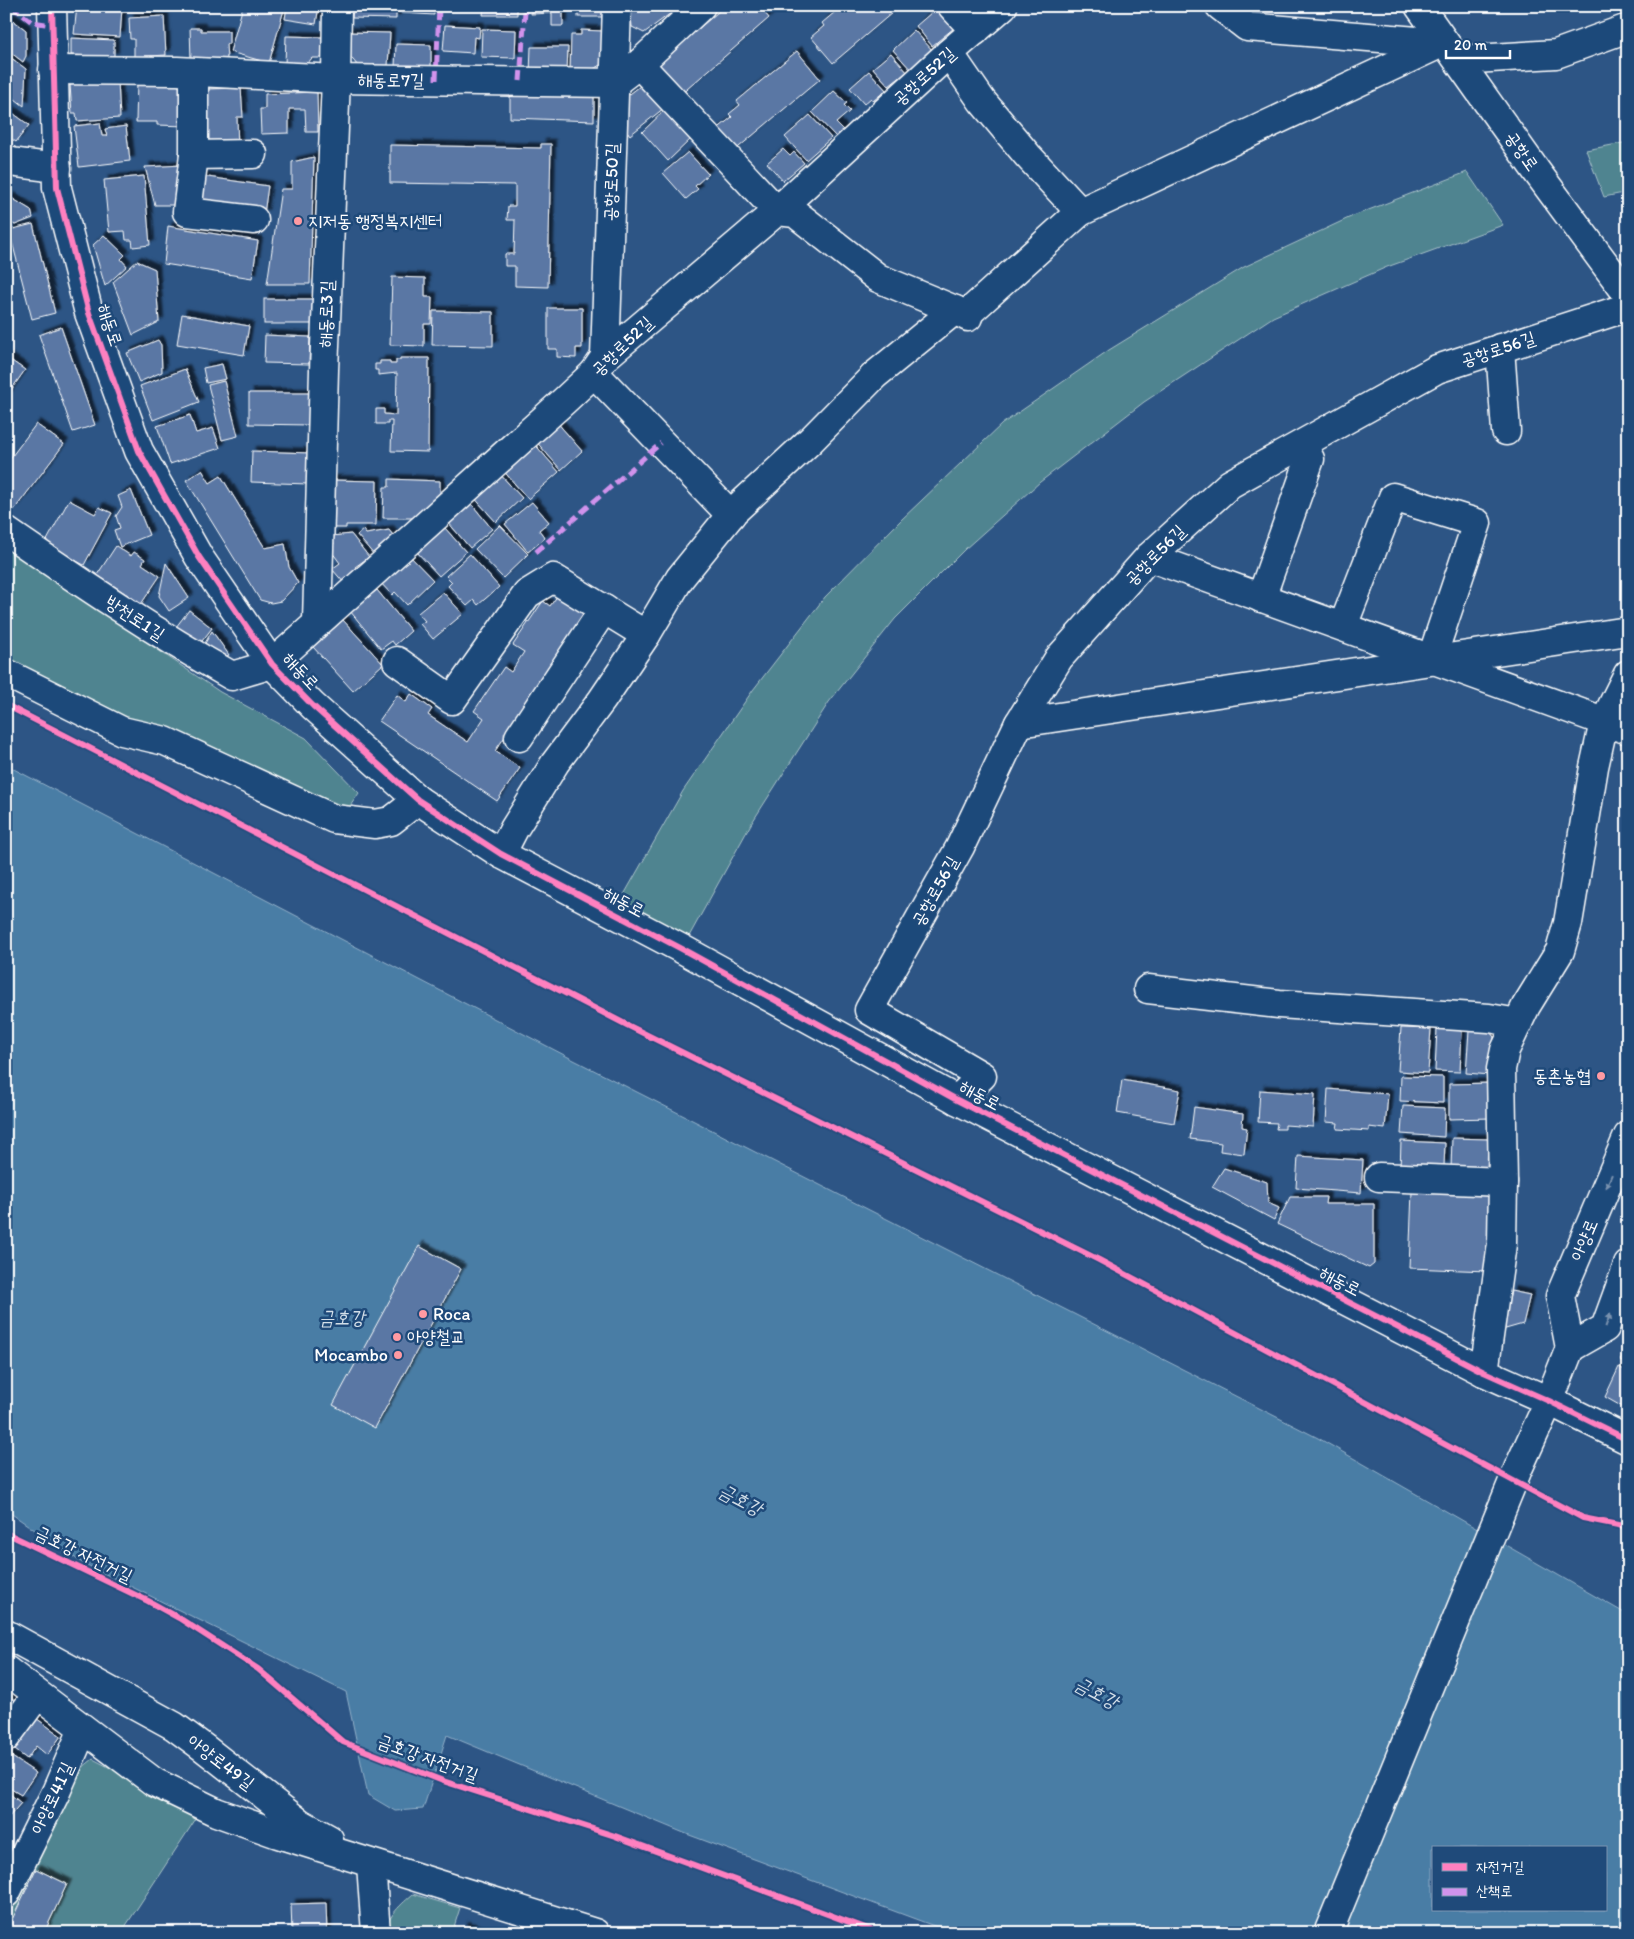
<svg xmlns="http://www.w3.org/2000/svg" width="1634" height="1939" viewBox="0 0 1634 1939" font-family="Itim,'Poor Story',sans-serif">
	<defs>
		<filter id="shadow"><feDropShadow dx="4.5" dy="-4.5" stdDeviation="1" flood-color="#0009"/></filter>
	</defs>
	<rect width="100%" height="100%" fill="#2d5585"/>
	<filter id="ink" filterUnits="userSpaceOnUse"><feTurbulence type="fractalNoise" baseFrequency=".02" numOctaves="2"/><feDisplacementMap in="SourceGraphic" scale="10" xChannelSelector="R" yChannelSelector="G"/><feConvolveMatrix kernelMatrix="1 2 1 2 8 2 1 2 1" color-interpolation-filters="sRGB"/></filter>
	<g filter="url(#ink)">
		<g fill="#508490" stroke="#a8c2c8">
			<polygon points="1628,142 1628,192 1604,197 1586,150"/>
			<polygon points="1467,172 1503,225 1387,267 1273,317 1144,402 1040,482 965,549 895,619 829,702 751,824 682,949 613,914 683,791 753,690 825,597 901,520 1002,424 1109,350 1244,267 1353,216"/>
			<polygon points="6,547 220,692 306,738 359,793 346,812 123,721 33,674 6,657"/>
			<polygon points="93,1759 199,1814 121,1933 6,1933 7,1919 77,1772"/>
			<path d="M413,1894L460,1908L452,1933H387C385,1917 403,1903 413,1894Z"/>
		</g>
		<path fill="#4a7da5" stroke="#92b1c9" fill-rule="evenodd" d="M6,765L570,1058L1318,1438L1628,1615V1933H953L684,1833L447,1735L423,1809L395,1811L368,1795L346,1692L81,1562L6,1510ZM1433,1848H1605V1910H1433Z"/>
		<g fill="#5a77a4" stroke="#fff" filter="url(#shadow)">
			<polygon points="77,6 122,8 120,37 74,34"/>
			<polygon points="243,6 285,6 269,63 230,52"/>
			<polygon points="287,6 319,6 316,24 285,19"/>
			<polygon points="353,6 396,6 396,19 352,18"/>
			<polygon points="401,6 434,6 434,15 401,13"/>
			<polygon points="484,6 522,6 522,9 517,9 517,15 483,15"/>
			<polygon points="531,6 563,6 563,26 552,26 552,13 531,14"/>
			<rect x="578" y="6" width="28" height="11"/>
			<polygon points="630,6 679,6 679,7 644,33 632,27"/>
			<polygon points="725,6 759,6 769,18 679,96 654,67"/>
			<polygon points="842,6 899,7 833,63 811,37 824,26 822,23"/>
			<polygon points="939,6 954,28 932,46 916,26"/>
			<polygon points="164,16 166,55 134,57 134,39 130,39 129,18"/>
			<polygon points="10,18 26,30 26,56 23,62 6,49 6,23"/>
			<polygon points="445,25 480,27 479,38 474,37 473,53 443,51"/>
			<polygon points="190,28 201,28 201,31 229,31 229,44 226,44 227,59 191,60"/>
			<polygon points="482,29 516,30 515,58 481,57"/>
			<polygon points="581,30 603,31 602,64 586,73 570,72 571,35 581,35"/>
			<polygon points="914,30 933,51 912,71 893,50"/>
			<polygon points="344,32 390,33 388,66 358,66 344,49"/>
			<polygon points="286,36 322,37 322,58 312,58 306,65 285,64"/>
			<polygon points="71,38 114,40 114,57 71,55"/>
			<polygon points="396,44 431,45 431,68 395,67"/>
			<polygon points="531,47 568,47 567,71 530,74"/>
			<polygon points="797,51 820,79 733,152 715,131 732,117 729,114 740,105 737,101"/>
			<polygon points="891,53 907,72 889,86 873,68"/>
			<polygon points="6,54 26,69 24,106 6,92"/>
			<polygon points="869,71 886,90 873,101 871,98 864,104 850,88"/>
			<polygon points="118,81 120,118 77,121 76,113 72,113 70,85"/>
			<polygon points="137,82 187,82 186,126 157,125 157,122 136,122"/>
			<polygon points="644,83 664,108 630,135 622,124 621,101"/>
			<polygon points="241,88 243,117 237,117 238,151 209,152 207,89"/>
			<polygon points="834,91 847,103 844,105 850,111 836,123 844,131 837,138 812,112"/>
			<polygon points="317,92 318,132 306,132 305,109 289,109 289,133 261,134 260,109 265,109 265,94"/>
			<polygon points="510,94 594,97 594,121 510,118"/>
			<polygon points="6,108 29,125 16,142 6,135"/>
			<polygon points="667,108 693,137 668,161 642,132"/>
			<polygon points="810,115 831,138 806,160 785,137"/>
			<polygon points="100,123 102,136 107,136 105,129 126,126 130,161 79,167 74,126"/>
			<polygon points="541,144 551,144 548,287 515,286 515,266 505,266 505,254 514,254 515,220 507,220 508,206 515,206 515,185 390,183 390,145 541,148"/>
			<polygon points="783,149 790,156 794,152 804,163 783,181 767,163"/>
			<polygon points="688,152 708,174 695,186 698,189 686,199 663,173"/>
			<polygon points="314,157 310,284 267,284 281,189 292,189 292,162"/>
			<polygon points="183,165 181,205 155,205 145,167"/>
			<polygon points="144,176 150,245 133,247 132,240 126,240 125,231 109,232 104,180"/>
			<polygon points="201,176 268,186 264,214 197,204"/>
			<polygon points="10,197 31,210 33,218 15,225 6,220 6,203"/>
			<polygon points="33,224 55,313 32,319 9,230"/>
			<polygon points="168,226 258,241 252,278 164,264"/>
			<polygon points="104,235 125,255 121,259 127,266 105,286 93,245"/>
			<polygon points="137,261 155,269 159,322 133,335 113,282"/>
			<polygon points="392,277 425,278 425,297 432,297 431,324 424,324 424,346 390,345"/>
			<rect x="264" y="299" width="49" height="25"/>
			<polygon points="548,308 582,308 582,348 576,348 576,358 557,357 557,349 548,349"/>
			<polygon points="433,311 493,312 493,346 432,345"/>
			<polygon points="182,314 249,326 244,355 177,344"/>
			<polygon points="61,327 95,425 73,432 39,335"/>
			<polygon points="265,335 310,337 309,364 264,363"/>
			<polygon points="158,340 161,345 162,372 139,382 127,353"/>
			<polygon points="6,357 25,370 6,397"/>
			<polygon points="400,358 429,358 428,452 391,451 392,421 388,421 388,424 376,424 376,409 384,409 384,414 396,415 397,373 378,375 378,370 375,370 375,364 380,364 380,361 390,361 390,364 396,364 396,360 400,360"/>
			<polygon points="222,364 226,379 206,383 203,368"/>
			<polygon points="185,369 199,402 153,420 140,386"/>
			<polygon points="224,381 238,436 222,440 208,385"/>
			<polygon points="249,393 310,393 310,425 249,424"/>
			<polygon points="190,415 196,433 213,428 220,448 170,464 157,426"/>
			<polygon points="555,420 582,451 561,470 534,439"/>
			<polygon points="36,424 64,444 14,510 6,505 6,464"/>
			<polygon points="532,441 559,472 528,499 501,468"/>
			<polygon points="252,451 310,453 308,484 251,482"/>
			<polygon points="202,470 210,483 221,476 265,548 285,544 289,567 298,583 281,601 271,603 260,600 186,480"/>
			<polygon points="497,471 522,498 496,522 471,494"/>
			<polygon points="389,479 440,481 440,498 413,518 383,518 384,487 389,487"/>
			<polygon points="331,480 377,481 376,525 346,525 346,528 330,528"/>
			<polygon points="131,490 149,535 120,547 114,530 120,528 116,516 122,507 118,496"/>
			<polygon points="69,500 95,514 99,507 112,513 84,565 45,544"/>
			<polygon points="470,502 492,529 470,548 447,521"/>
			<polygon points="532,502 549,522 539,530 545,538 528,552 505,524"/>
			<polygon points="500,525 528,554 503,578 475,549"/>
			<polygon points="445,528 466,552 439,576 417,552"/>
			<polygon points="363,530 366,534 389,530 396,539 375,556 357,535"/>
			<polygon points="351,534 369,557 355,567 360,573 345,584 332,569 340,563 329,548 334,544 332,536"/>
			<polygon points="116,546 131,556 134,552 145,559 142,564 160,576 139,607 132,602 134,599 97,575"/>
			<polygon points="408,554 433,580 407,605 395,592 392,595 379,581"/>
			<polygon points="470,554 499,587 478,605 474,600 467,606 448,586 452,582 446,576"/>
			<polygon points="166,563 189,598 169,611 159,596"/>
			<polygon points="377,590 411,631 395,645 392,641 381,649 350,611"/>
			<polygon points="443,592 463,614 433,639 420,624 425,621 418,613"/>
			<polygon points="558,595 589,616 495,751 520,768 497,801 379,721 397,695 406,702 411,694 432,709 428,715 468,742 484,718 474,711 504,667 511,672 524,652 513,645 543,601 550,606"/>
			<polygon points="189,610 212,628 199,645 176,627"/>
			<polygon points="343,620 383,664 353,691 313,647"/>
			<polygon points="212,631 229,655 225,657 204,645"/>
			<polygon points="1401,1028 1431,1029 1428,1073 1398,1071"/>
			<polygon points="1437,1029 1462,1030 1460,1072 1435,1071"/>
			<polygon points="1469,1031 1490,1032 1494,1037 1491,1075 1466,1073"/>
			<polygon points="1401,1076 1443,1077 1443,1103 1400,1101"/>
			<polygon points="1122,1080 1180,1090 1174,1123 1117,1113"/>
			<polygon points="1493,1083 1492,1118 1449,1119 1449,1084"/>
			<polygon points="1328,1089 1388,1094 1385,1129 1369,1127 1369,1131 1337,1129 1338,1123 1326,1122"/>
			<polygon points="1260,1090 1315,1094 1313,1127 1285,1125 1285,1129 1276,1129 1277,1123 1258,1122"/>
			<polygon points="1403,1106 1445,1108 1444,1137 1401,1134"/>
			<polygon points="1194,1107 1243,1114 1242,1127 1247,1128 1244,1154 1220,1151 1221,1143 1190,1139"/>
			<polygon points="1452,1138 1488,1139 1487,1170 1451,1169"/>
			<polygon points="1401,1141 1445,1143 1444,1166 1434,1165 1434,1171 1400,1170"/>
			<polygon points="1298,1156 1363,1160 1361,1193 1296,1188"/>
			<polygon points="1224,1168 1267,1182 1268,1203 1279,1208 1274,1220 1212,1187"/>
			<polygon points="1412,1191 1492,1195 1488,1271 1409,1268"/>
			<polygon points="1290,1197 1326,1197 1325,1204 1374,1204 1374,1264 1369,1268 1277,1224"/>
			<polygon points="419,1246 461,1269 375,1428 333,1405"/>
			<polygon points="1511,1291 1530,1295 1523,1324 1502,1330"/>
			<polygon points="1628,1341 1628,1369 1626,1368 1628,1364 1620,1361"/>
			<polygon points="1619,1367 1628,1372 1628,1410 1605,1397"/>
			<polygon points="6,1694 20,1704 6,1723"/>
			<polygon points="33,1716 61,1736 47,1755 36,1746 27,1759 11,1747"/>
			<polygon points="6,1753 36,1773 21,1795 6,1786"/>
			<polygon points="6,1791 21,1803 9,1817 6,1815"/>
			<polygon points="36,1869 67,1884 44,1933 18,1933 8,1928"/>
			<polygon points="326,1903 327,1933 292,1933 291,1904"/>
			<polygon points="464,1926 484,1933 462,1933"/>
		</g>
		<g fill="none" stroke-linecap="round" stroke-linejoin="round">
			<defs>
				<g id="minor">
					<polyline points="52,6 57,188 89,313 139,451 199,557 272,664 313,706 418,800 501,854 682,949 957,1100 1484,1372 1549,1401 1628,1440"/>
					<polyline points="952,6 975,31"/>
					<polyline points="1220,6 1247,27 1441,43"/>
					<polyline points="949,53 982,101 1028,156 1080,212"/>
					<polyline points="1458,60 1556,54 1628,28"/>
					<polyline points="639,64 777,211 795,213 878,278 955,310 968,317"/>
					<polyline points="53,70 177,71 336,79 614,83 639,64 701,6"/>
					<polyline points="194,73 194,155 187,212 254,220"/>
					<polyline points="194,155 253,154"/>
					<polyline points="6,159 10,162 57,168"/>
					<polyline points="966,315 1080,212 1442,43"/>
					<polyline points="1500,348 1506,431"/>
					<polyline points="605,357 617,6"/>
					<polyline points="594,373 731,515"/>
					<path d="M6,531C80,582 154,632 232,676L272,664L564,401L594,373L605,357L777,211L949,53L1003,6"/>
					<polyline points="1149,557 1628,730"/>
					<polyline points="1261,598 1310,459"/>
					<polyline points="317,621 324,370 336,79 337,6"/>
					<polyline points="1343,626 1393,497 1477,523 1431,660"/>
					<polyline points="397,661 452,700 527,594 553,578 646,635"/>
					<polyline points="6,673 122,731 165,741 334,819 375,824 391,821 418,800"/>
					<polyline points="1019,723 1628,631"/>
					<polyline points="519,737 604,609"/>
					<polyline points="501,854 514,829 555,763 602,700 646,635 680,578 734,511 811,440 875,375 955,310"/>
					<polyline points="1148,989 1279,1004 1489,1018 1518,1023"/>
					<polyline points="957,1100 982,1076 869,1010 960,847 1019,723 1059,658 1149,557 1230,484 1437,369 1628,307"/>
					<polyline points="1379,1177 1503,1182"/>
					<polyline points="1484,1372 1502,1244 1503,1182 1501,1069 1505,1050 1526,1006 1560,951 1568,923 1594,767 1604,722 1628,674"/>
					<polyline points="6,1634 174,1726 204,1748 300,1823 329,1839"/>
					<polyline points="6,1670 154,1782 216,1812 278,1834 595,1933"/>
					<polyline points="6,1737 37,1695"/>
					<polyline points="371,1864 376,1933"/>
					<polyline points="6,1893 56,1792 83,1729"/>
				</g>
				<g id="major">
					<polyline points="1419,6 1537,172 1628,295"/>
					<polyline points="1570,1348 1605,1328 1628,1265"/>
					<polyline points="1328,1933 1518,1469 1549,1401 1570,1348 1560,1296 1628,1136"/>
				</g>
			</defs>
			<use href="#minor" stroke="#fff" stroke-width="31"/>
			<use href="#major" stroke="#fff" stroke-width="31"/>
			<use href="#minor" stroke="#1f4a7a" stroke-width="28"/>
			<use href="#major" stroke="#1f4a7a" stroke-width="28"/>
			<g stroke="#d193ec" stroke-width="5" stroke-dasharray="10 5" stroke-linecap="butt">
				<polyline points="11,6 32,22 52,25"/>
				<polyline points="436,80 439,6"/>
				<polyline points="520,81 525,11"/>
				<polyline points="536,552 661,443"/>
			</g>
			<defs>
				<g id="cycleway">
					<polyline points="52,6 57,188 89,313 139,451 199,557 272,664 313,706 418,800 501,854 682,949 957,1100 1484,1372 1549,1401 1628,1440"/>
					<polyline points="6,705 627,1025 1099,1260 1583,1518 1628,1527"/>
					<polyline points="6,1533 148,1601 179,1618 258,1669 343,1742 443,1781 615,1836 879,1933"/>
				</g>
			</defs>
			<use href="#cycleway" stroke="#1f4a7a" stroke-width="9"/>
			<use href="#cycleway" stroke="#ff80c0" stroke-width="6"/>
		</g>
		<defs><path id="oneway-solid" d="M-6-.8H1V-3.2L6.5 0L1 3.2V.8H-6Z" transform="scale(1.25)"/></defs>
		<g fill="#7992af">
			<use href="#oneway-solid" transform="translate(1609 1181) rotate(113)"/>
			<use href="#oneway-solid" transform="translate(1608 1320) rotate(-70)"/>
		</g>
	</g>
	<g fill="#ff9aa2" stroke="#1f4a7a" stroke-width="2">
		<circle cx="298" cy="221" r="5"/>
		<circle cx="1601" cy="1076" r="5"/>
		<circle cx="423" cy="1314" r="5"/>
		<circle cx="397" cy="1337" r="5"/>
		<circle cx="398" cy="1355" r="5"/>
	</g>
	<g text-anchor="middle" stroke-width="5" stroke-linejoin="round" paint-order="stroke">
		<g font-size="18" fill="#fff" stroke="#1f4a7a">
			<text transform="translate(924 76) rotate(-42)" y="6">공항로52길</text>
			<text transform="translate(391 80) rotate(1)" y="6">해동로7길</text>
			<text transform="translate(1522 151) rotate(55)" y="6">공항로</text>
			<text transform="translate(611 182) rotate(-88)" y="6">공항로50길</text>
			<text transform="translate(326 314) rotate(-88)" y="6">해동로3길</text>
			<text transform="translate(110 325) rotate(71)" y="6">해동로</text>
			<text transform="translate(622 346) rotate(-44)" y="6">공항로52길</text>
			<text transform="translate(1498 349) rotate(-18)" y="6">공항로56길</text>
			<text transform="translate(1155 555) rotate(-45)" y="6">공항로56길</text>
			<text transform="translate(135 618) rotate(33)" y="6">방천로1길</text>
			<text transform="translate(301 671) rotate(47)" y="6">해동로</text>
			<text transform="translate(935 891) rotate(-61)" y="6">공항로56길</text>
			<text transform="translate(624 902) rotate(28)" y="6">해동로</text>
			<text transform="translate(980 1095) rotate(28)" y="6">해동로</text>
			<text transform="translate(1584 1240) rotate(-67)" y="6">아양로</text>
			<text transform="translate(1340 1281) rotate(27)" y="6">해동로</text>
			<text transform="translate(84 1554) rotate(26)" y="6">금호강 자전거길</text>
			<text transform="translate(428 1758) rotate(20)" y="6">금호강 자전거길</text>
			<text transform="translate(221 1762) rotate(37)" y="6">아양로49길</text>
			<text transform="translate(52 1798) rotate(-65)" y="6">아양로41길</text>
		</g>
		<g font-size="18" fill="#fff" stroke="#1f4a7a" text-anchor="start">
			<text x="308" y="227">지저동 행정복지센터</text>
			<text x="1591" y="1082" text-anchor="end">동촌농협</text>
			<text x="433" y="1320">Roca</text>
			<text x="407" y="1343">아양철교</text>
			<text x="388" y="1361" text-anchor="end">Mocambo</text>
		</g>
		<g font-size="19" font-style="italic" fill="#d2dee8" stroke="#1f4a7a">
			<text x="342" y="1324">금호강</text>
			<text transform="translate(741 1499) rotate(28)" y="7">금호강</text>
			<text transform="translate(1097 1692) rotate(28)" y="7">금호강</text>
		</g>
	</g>
	<rect width="1634" height="1939" fill="none" stroke="#1f4a7a" stroke-width="25"/>
	<rect x="12" y="12" width="1609" height="1914" fill="none" stroke="#fff" stroke-width="2" filter="url(#ink)"/>
	<rect x="1432" y="1846" width="175" height="65" fill="#1f4a7a" stroke="#7992af"/>
	<rect x="1442" y="1863" width="25" height="8" fill="#ff80c0" stroke="#7992af"/>
	<text x="1476" y="1872" font-size="15" fill="#ffffff">자전거길</text>
	<rect x="1442" y="1888" width="25" height="8" fill="#d193ec" stroke="#7992af"/>
	<text x="1476" y="1896" font-size="15" fill="#ffffff">산책로</text>
	<path d="M1446 50v8h64v-8" fill="none" stroke="#ffffff" stroke-width="2.5"/>
	<text x="1454" y="50" font-size="15" fill="#ffffff" stroke="#1f4a7a" stroke-width="4" paint-order="stroke">20 m</text>
</svg>
